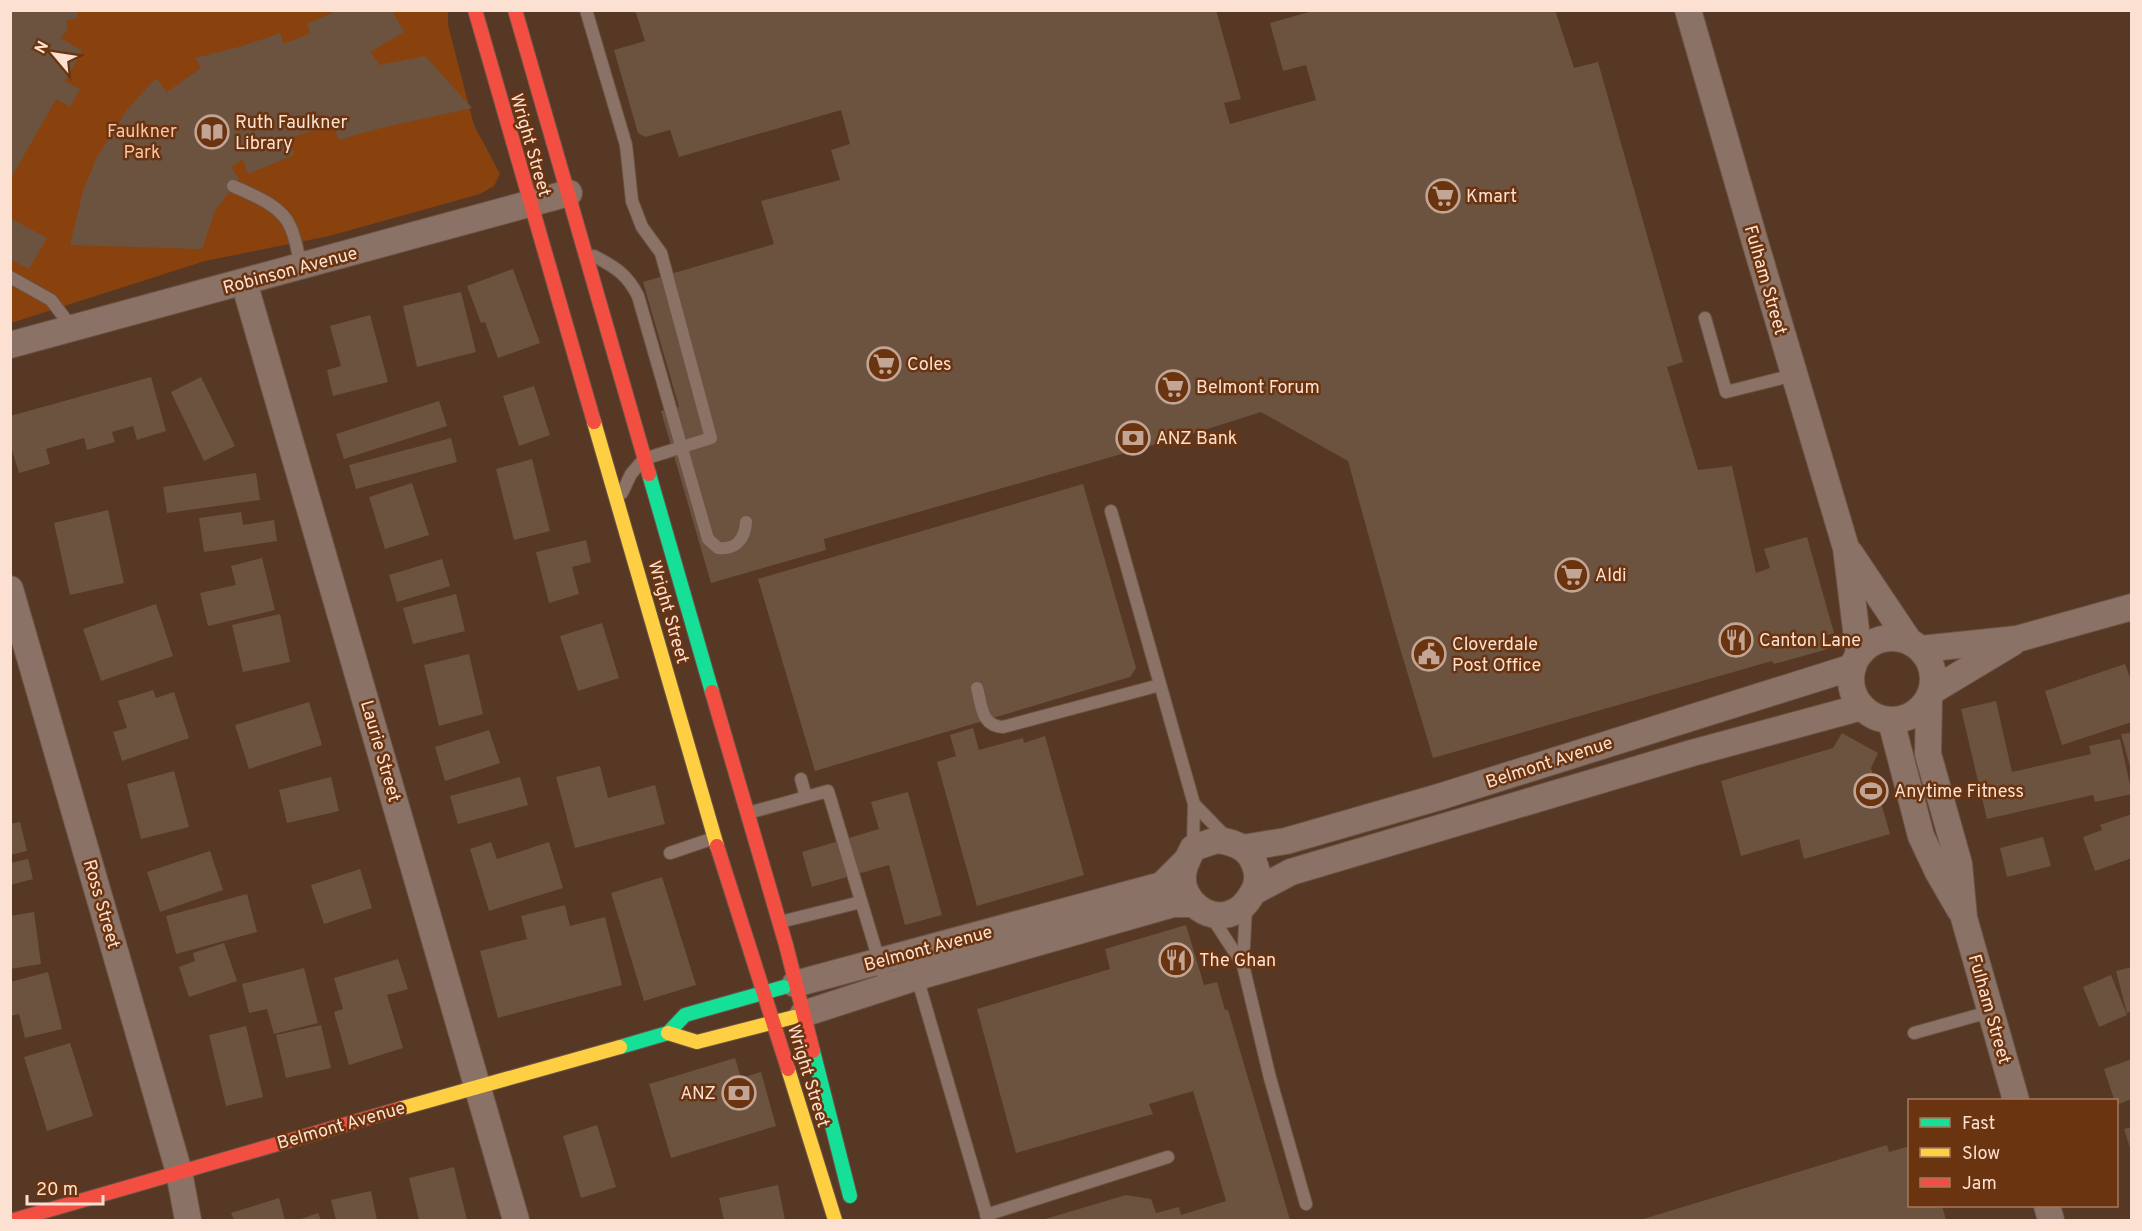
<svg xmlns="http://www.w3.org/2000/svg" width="2142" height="1231" viewBox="0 0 2142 1231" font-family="Overpass,sans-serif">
	<rect width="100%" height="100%" fill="#563825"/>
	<polygon fill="#89420d" points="11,11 448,11 448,25 474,125 500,174 494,186 480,194 329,236 205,261 11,323"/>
	<g fill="#6b5340">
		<polygon points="10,10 76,10 78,18 66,21 68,28 61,38 82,51 65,81 80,89 70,107 56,99 10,180"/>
		<polygon points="338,10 392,10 404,32 370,52 380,65 425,56 472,108 381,128 338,140 334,125 289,138 294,155 248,174 243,159 231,167 239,179 215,211 202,249 70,245 83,191 97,157 127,110 156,78 167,92 201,68 195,58 239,47 280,33 284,44 310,33 307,24"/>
		<polygon points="635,10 1216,10 1241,99 1224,103 1230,124 1316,100 1306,65 1283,71 1270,23 1316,10 1555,10 1574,68 1598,62 1683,362 1667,367 1698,470 1732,466 1756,573 1770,568 1764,549 1807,537 1834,633 1824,636 1828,649 1774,664 1772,661 1433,758 1396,635 1348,461 1261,412 1195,433 824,539 826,550 711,583 661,411 679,407 643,282 774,244 761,201 840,180 831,150 850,144 841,110 679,157 670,130 645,137 638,133 614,50 645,41"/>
		<polygon points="10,218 47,238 29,269 10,259"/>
		<polygon points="513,269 540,343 498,358 485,322 481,323 467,286"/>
		<polygon points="461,292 476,352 417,367 403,306"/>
		<polygon points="370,315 388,382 333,396 327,370 341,366 330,326"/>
		<polygon points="151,377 166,431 137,440 133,426 112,432 115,442 87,450 84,438 46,449 50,464 19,473 10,444 10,416"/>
		<polygon points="201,377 235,446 204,461 171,392"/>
		<polygon points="534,386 550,435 519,446 503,396"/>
		<polygon points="439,401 447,426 344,459 336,434"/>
		<polygon points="451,438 457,462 356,489 349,465"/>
		<polygon points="532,459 550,531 514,540 496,469"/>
		<polygon points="256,473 260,500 167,513 163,487"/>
		<polygon points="412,483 429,535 385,549 369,497"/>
		<polygon points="1083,484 1136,668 1130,677 815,771 758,579"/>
		<polygon points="108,510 124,583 70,595 54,523"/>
		<polygon points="241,512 243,525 274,520 277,541 204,552 199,518"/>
		<polygon points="586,540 591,562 572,567 579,594 549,603 536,552"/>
		<polygon points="262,558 275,610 208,626 200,593 236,585 231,566"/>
		<polygon points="442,559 450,586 397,602 389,575"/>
		<polygon points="456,594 465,631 413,644 403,608"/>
		<polygon points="156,604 173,656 101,681 83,629"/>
		<polygon points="280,614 290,662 243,672 232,625"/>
		<polygon points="602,623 619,678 578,691 560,636"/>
		<polygon points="469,654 483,714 439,726 424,665"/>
		<polygon points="2125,664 2132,683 2132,722 2062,745 2045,691"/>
		<polygon points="153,690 156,698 174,692 189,738 122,761 113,732 127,728 118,701"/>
		<polygon points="1996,701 2012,772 2091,754 2089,746 2120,739 2132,794 2095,802 2093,795 1987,819 1961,709"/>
		<polygon points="309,702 322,745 249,769 235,725"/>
		<polygon points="973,728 979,750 1023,738 1024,743 1045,736 1084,875 977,906 937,762 956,756 950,735"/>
		<polygon points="489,730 500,763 445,781 435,747"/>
		<polygon points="1842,733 1878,753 1871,768 1890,834 1804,859 1799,839 1741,856 1721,781 1833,748"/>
		<polygon points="2132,733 2132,769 2131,770 2121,734"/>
		<polygon points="600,766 608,798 655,785 665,824 575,848 556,777"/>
		<polygon points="174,771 189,827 141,839 127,784"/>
		<polygon points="331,777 339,811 287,823 279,790"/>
		<polygon points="520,777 528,805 458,824 450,796"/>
		<polygon points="908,792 942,915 905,925 889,865 812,887 802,852 879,829 871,802"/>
		<polygon points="2132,814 2132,858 2095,871 2083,837 2102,830 2100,825"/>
		<polygon points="20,822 27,851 10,855 10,824"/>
		<polygon points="2043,837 2051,866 2007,877 2000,848"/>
		<polygon points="491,842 497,859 549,842 563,888 489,911 470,849"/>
		<polygon points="210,851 223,890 160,912 147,872"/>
		<polygon points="28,859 33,879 10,885 10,863"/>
		<polygon points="360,869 372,908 324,924 311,885"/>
		<polygon points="662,877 696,985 644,1001 611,893"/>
		<polygon points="247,894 257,932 176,954 166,916"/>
		<polygon points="565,905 570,926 605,917 622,985 498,1018 480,951 527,939 521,916"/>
		<polygon points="34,912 41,964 10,969 10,916"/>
		<polygon points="1186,925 1204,985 1217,982 1225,1010 1228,1010 1290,1220 1042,1220 1126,1195 1151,1199 1156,1213 1179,1207 1181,1215 1226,1201 1193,1091 1149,1104 1153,1114 1016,1153 977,1009 1110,969 1105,949"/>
		<polygon points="224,943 237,981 189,997 179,967 195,961 193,953"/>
		<polygon points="398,959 408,989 387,995 403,1048 349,1065 334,1012 343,1009 334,978"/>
		<polygon points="2132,967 2132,1011 2127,1013 2116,971"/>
		<polygon points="304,968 318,1023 274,1034 267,1009 249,1013 242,984"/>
		<polygon points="48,972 62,1029 25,1038 19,1014 10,1016 10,982"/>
		<polygon points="2111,975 2127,1015 2099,1027 2083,987"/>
		<polygon points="321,1025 331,1068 286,1078 276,1035"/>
		<polygon points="246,1026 263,1097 226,1106 209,1035"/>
		<polygon points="70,1043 93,1116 47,1131 24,1057"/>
		<polygon points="735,1058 741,1078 761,1072 776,1126 671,1158 649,1084"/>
		<polygon points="2132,1059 2132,1099 2116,1105 2104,1069"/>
		<polygon points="597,1125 616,1187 581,1198 563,1136"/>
		<polygon points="2132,1127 2132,1151 2131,1151 2124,1129"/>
		<polygon points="1887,1145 1889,1152 1910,1146 1910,1206 1942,1206 1946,1220 1640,1220"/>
		<polygon points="454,1167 467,1220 419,1220 409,1178"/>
		<polygon points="778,1185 785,1220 724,1220 719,1198"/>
		<polygon points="371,1191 377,1220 336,1220 331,1200"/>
		<polygon points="279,1198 285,1220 234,1220 231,1213"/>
		<polygon points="318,1213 321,1220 298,1220"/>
	</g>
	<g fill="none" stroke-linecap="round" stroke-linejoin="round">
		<defs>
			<g id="lane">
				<polyline points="586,10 626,145 632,201 642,227 661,253 711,438 644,459 631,474 622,493"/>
				<path d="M233,186C252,195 281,205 290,226C296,238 298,254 301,267"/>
				<path d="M594,256C615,267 627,274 638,296L708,539L718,548C736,550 745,539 746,522"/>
				<polyline points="10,277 51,300 73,329"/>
				<polyline points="1705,318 1726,392 1794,375"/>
				<polyline points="1111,511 1194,804 1193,848"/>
				<path d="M977,688C982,706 981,726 1003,727L1160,685"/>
				<polyline points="801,779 806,797"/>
				<polyline points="1194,804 1227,838"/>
				<polyline points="748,813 828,791 887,987"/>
				<polyline points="670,853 714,838"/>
				<polyline points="1246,905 1243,965 1270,1078 1306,1204"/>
				<polyline points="1211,916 1243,965"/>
				<polyline points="780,922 861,902"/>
				<polyline points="917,977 988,1220"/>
				<polyline points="1914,1033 1989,1012"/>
				<polyline points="986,1215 1168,1157"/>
			</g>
			<g id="street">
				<polyline points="1688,10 1755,242 1846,548 1859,654"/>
				<polyline points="244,282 516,1220"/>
				<polyline points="10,345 569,193"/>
				<polyline points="1850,553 1909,641"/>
				<polyline points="10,589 179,1172 188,1220"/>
				<circle cx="1892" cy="679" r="41"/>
				<polyline points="1921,649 2017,639 2132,607"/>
				<polyline points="1932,691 2012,643"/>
				<polyline points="1929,698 1928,754 1959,864 1964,918 2016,1100"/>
				<polyline points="1891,721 1921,836 1938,872 1960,910"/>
				<path d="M1217,840C1233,842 1248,847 1254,863C1259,874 1258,885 1252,894C1248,901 1244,907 1236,911C1211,925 1180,902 1183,874C1184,865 1189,856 1193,848Z"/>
				<polyline points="1243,848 1286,841 1439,797 1853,667"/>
				<polyline points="1255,891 1291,872 1692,753 1862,707"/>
				<polyline points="795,984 1162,885 1187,860"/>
				<polyline points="803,1014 917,977 1173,904 1192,904"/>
				<polyline points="2047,1206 2051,1220"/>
			</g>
			<g id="fast">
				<polyline points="649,474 712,692"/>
				<polyline points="620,1047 668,1033 685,1015 784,987"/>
				<polyline points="813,1051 850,1196"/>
			</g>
			<g id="slow">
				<polyline points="594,422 717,846"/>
				<polyline points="668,1033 697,1042 794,1017"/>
				<polyline points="788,1069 835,1220"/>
				<polyline points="399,1109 620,1047"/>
			</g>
			<g id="jam">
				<polyline points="475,10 594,422"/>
				<polyline points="515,10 649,474"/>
				<polyline points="712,692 786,945 813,1051"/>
				<polyline points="717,846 788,1069"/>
				<polyline points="14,1220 399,1109"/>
			</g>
		</defs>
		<use href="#lane" stroke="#6b5445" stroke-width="14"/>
		<use href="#street" stroke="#6b5445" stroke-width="28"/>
		<use href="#fast" stroke="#6b5445" stroke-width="16"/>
		<use href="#slow" stroke="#6b5445" stroke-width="16"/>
		<use href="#jam" stroke="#6b5445" stroke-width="16"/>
		<use href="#lane" stroke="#8a7366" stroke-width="12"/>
		<use href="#street" stroke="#8a7366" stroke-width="26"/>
		<use href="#fast" stroke="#16e098" stroke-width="14"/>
		<use href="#slow" stroke="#ffcf43" stroke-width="14"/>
		<use href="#jam" stroke="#f24e42" stroke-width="14"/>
	</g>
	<defs>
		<symbol id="library-ring" viewBox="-11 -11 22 22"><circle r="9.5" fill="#6b3410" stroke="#c2a595" stroke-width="1.5"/><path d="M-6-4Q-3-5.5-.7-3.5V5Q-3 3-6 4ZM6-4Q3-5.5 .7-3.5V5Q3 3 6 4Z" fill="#c2a595"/></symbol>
		<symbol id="supermarket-ring" viewBox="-11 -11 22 22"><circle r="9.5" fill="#6b3410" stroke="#c2a595" stroke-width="1.5"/><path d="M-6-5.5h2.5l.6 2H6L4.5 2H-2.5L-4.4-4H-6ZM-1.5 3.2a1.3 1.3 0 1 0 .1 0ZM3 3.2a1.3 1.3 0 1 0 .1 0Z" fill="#c2a595"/></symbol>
		<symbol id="bank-ring" viewBox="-11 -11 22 22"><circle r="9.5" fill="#6b3410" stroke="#c2a595" stroke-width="1.5"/><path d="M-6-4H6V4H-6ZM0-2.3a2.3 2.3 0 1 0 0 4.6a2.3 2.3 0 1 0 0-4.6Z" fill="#c2a595"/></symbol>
		<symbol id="restaurant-ring" viewBox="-11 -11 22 22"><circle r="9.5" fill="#6b3410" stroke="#c2a595" stroke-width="1.5"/><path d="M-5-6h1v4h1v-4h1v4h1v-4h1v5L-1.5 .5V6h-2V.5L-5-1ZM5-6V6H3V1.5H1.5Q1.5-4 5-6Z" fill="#c2a595"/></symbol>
		<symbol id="civic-ring" viewBox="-11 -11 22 22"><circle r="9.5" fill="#6b3410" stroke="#c2a595" stroke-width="1.5"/><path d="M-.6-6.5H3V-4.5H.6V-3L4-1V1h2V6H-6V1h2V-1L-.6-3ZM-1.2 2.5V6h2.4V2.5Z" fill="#c2a595"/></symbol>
		<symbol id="stadium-ring" viewBox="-11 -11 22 22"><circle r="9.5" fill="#6b3410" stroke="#c2a595" stroke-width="1.5"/><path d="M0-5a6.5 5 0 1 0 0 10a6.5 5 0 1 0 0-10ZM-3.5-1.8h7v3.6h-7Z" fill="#c2a595"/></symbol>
	</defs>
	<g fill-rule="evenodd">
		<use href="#library-ring" x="193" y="113" width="38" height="38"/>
		<use href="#supermarket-ring" x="1424" y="177" width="38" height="38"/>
		<use href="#supermarket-ring" x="865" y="345" width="38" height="38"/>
		<use href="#supermarket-ring" x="1154" y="368" width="38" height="38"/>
		<use href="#bank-ring" x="1114" y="419" width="38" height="38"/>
		<use href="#supermarket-ring" x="1553" y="556" width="38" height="38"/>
		<use href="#restaurant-ring" x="1717" y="621" width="38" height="38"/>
		<use href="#civic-ring" x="1410" y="635" width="38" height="38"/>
		<use href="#stadium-ring" x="1852" y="772" width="38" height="38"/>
		<use href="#restaurant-ring" x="1157" y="941" width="38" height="38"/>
		<use href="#bank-ring" x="720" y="1074" width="38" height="38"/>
	</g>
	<g text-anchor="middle" stroke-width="5" stroke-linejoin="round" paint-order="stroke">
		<g font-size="18" fill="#fce0d1" stroke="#6b3410" text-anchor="start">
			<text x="235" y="128">Ruth Faulkner<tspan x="235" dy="21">Library</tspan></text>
			<text x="1466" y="202">Kmart</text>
			<text x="907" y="370">Coles</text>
			<text x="1196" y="393">Belmont Forum</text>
			<text x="1156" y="444">ANZ Bank</text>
			<text x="1595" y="581">Aldi</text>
			<text x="1759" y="646">Canton Lane</text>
			<text x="1452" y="650">Cloverdale<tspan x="1452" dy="21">Post Office</tspan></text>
			<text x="1894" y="797">Anytime Fitness</text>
			<text x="1199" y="966">The Ghan</text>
			<text x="716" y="1099" text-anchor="end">ANZ</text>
		</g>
		<g font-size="18" fill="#fac3a5" stroke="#6b3410">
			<text x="142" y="137">Faulkner<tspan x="142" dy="21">Park</tspan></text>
		</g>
		<g font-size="18" fill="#fce0d1" stroke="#6b3410">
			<text transform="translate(531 145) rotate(74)" y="6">Wright Street</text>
			<text transform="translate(290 270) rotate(-15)" y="6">Robinson Avenue</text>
			<text transform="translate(1766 280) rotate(74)" y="6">Fulham Street</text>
			<text transform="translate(669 612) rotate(74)" y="6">Wright Street</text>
			<text transform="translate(381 751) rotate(74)" y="6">Laurie Street</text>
			<text transform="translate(1549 762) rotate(-18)" y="6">Belmont Avenue</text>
			<text transform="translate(102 904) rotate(74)" y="6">Ross Street</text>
			<text transform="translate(928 948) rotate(-15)" y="6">Belmont Avenue</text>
			<text transform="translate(1990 1009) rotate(74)" y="6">Fulham Street</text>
			<text transform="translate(809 1076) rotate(73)" y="6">Wright Street</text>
			<text transform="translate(341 1125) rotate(-16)" y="6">Belmont Avenue</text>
		</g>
	</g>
	<rect width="2142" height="1231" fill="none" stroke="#fce0d1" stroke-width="24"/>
	<rect x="1908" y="1099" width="210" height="108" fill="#6b3410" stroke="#a5795d" stroke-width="1.5"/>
	<rect x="1920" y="1118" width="30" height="9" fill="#16e098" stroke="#a5795d" stroke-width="1.5"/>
	<text x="1962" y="1129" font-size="18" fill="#fce0d1">Fast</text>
	<rect x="1920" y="1148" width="30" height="9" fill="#ffcf43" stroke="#a5795d" stroke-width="1.5"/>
	<text x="1962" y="1159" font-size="18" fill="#fce0d1">Slow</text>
	<rect x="1920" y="1178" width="30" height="9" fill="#f24e42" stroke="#a5795d" stroke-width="1.5"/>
	<text x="1962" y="1189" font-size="18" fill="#fce0d1">Jam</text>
	<g transform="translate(54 54) rotate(299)" stroke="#6b3410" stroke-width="4.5" paint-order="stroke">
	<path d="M0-4.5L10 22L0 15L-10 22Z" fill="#fce0d1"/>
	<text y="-9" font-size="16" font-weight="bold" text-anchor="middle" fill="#fce0d1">N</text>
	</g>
	<path d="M27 1195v9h76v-9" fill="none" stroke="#fce0d1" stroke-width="3"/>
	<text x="36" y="1195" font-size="18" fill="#fce0d1" stroke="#6b3410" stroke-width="4.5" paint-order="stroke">20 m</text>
</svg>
